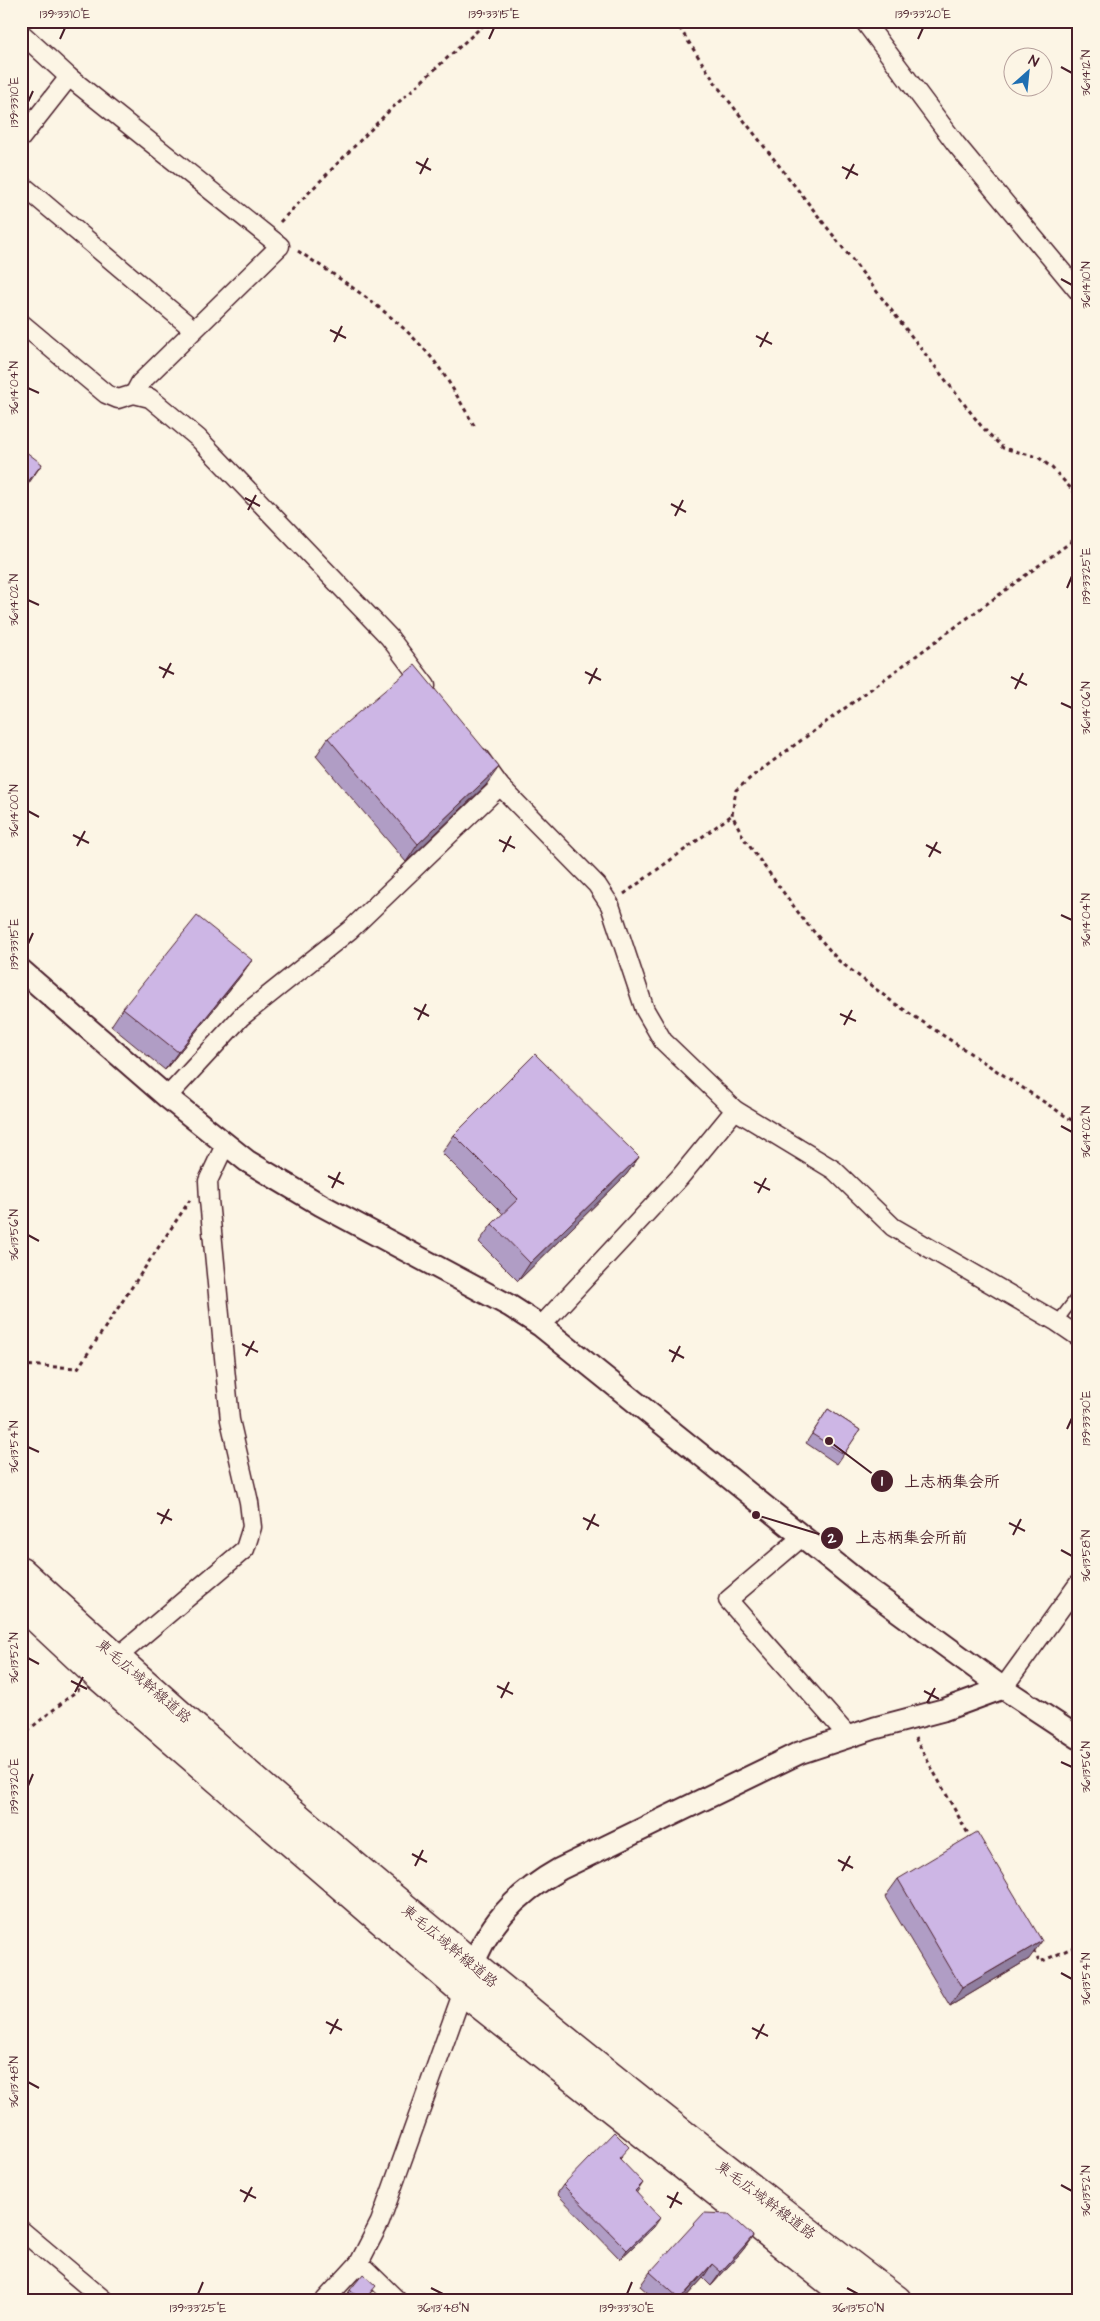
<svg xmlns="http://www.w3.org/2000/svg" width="1100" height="2321" viewBox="0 0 1100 2321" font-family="'Architects Daughter','Klee One',sans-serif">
	<rect width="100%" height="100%" fill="#fcf5e5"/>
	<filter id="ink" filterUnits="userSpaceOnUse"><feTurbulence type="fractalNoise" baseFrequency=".02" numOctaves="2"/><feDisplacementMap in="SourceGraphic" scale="10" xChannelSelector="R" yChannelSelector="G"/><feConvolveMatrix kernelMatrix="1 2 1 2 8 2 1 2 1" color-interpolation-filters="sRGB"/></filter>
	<g filter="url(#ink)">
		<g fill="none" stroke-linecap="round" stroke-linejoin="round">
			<defs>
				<polyline id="service" points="1057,1322 1079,1293"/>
				<g id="minor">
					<polyline points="864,21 956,144 1079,292"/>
					<polyline points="21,33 69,77 280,246 140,383 134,394"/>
					<polyline points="21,138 69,77"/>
					<polyline points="21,184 194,330"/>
					<polyline points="21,323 106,394 118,399 134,394 150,398 198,438 389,637 426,686"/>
					<polyline points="479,757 500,786 597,885 610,905 645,1010 663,1041 735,1110 834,1170 893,1227 1057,1322 1079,1337"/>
					<polyline points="167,1097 241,1017 350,930 500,786"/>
					<polyline points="541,1326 680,1177 735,1110"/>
					<polyline points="802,1537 728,1600 848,1736"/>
					<polyline points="109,1664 245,1549 252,1527 249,1502 230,1420 209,1200 208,1181 225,1145"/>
					<polyline points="1003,1688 1079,1583"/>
					<polyline points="21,2230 104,2300"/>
					<polyline points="359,2263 397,2300"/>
					<polyline points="325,2300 359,2263 380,2222 463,1991"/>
				</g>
				<g id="tertiary">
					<polyline points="21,970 167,1097 247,1161 321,1205 510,1306 541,1326 865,1587 1003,1688 1079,1738"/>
					<path d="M468,1977C486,1926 514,1895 560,1869L799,1753L875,1728L943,1710L1003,1688"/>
				</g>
				<g id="trunk">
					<path d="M21,1571C300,1829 595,2070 897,2300"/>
					<polyline points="21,1604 96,1674 463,1991 853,2300"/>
				</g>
			</defs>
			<use href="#service" stroke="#4a1f2b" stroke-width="12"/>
			<use href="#minor" stroke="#4a1f2b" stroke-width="21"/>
			<use href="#tertiary" stroke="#4a1f2b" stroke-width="25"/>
			<use href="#trunk" stroke="#4a1f2b" stroke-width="31"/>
			<g stroke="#4a1f2b" stroke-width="3" stroke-dasharray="4 4" stroke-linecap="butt">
				<polyline points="675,21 718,87 982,427 1003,448 1038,457 1052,468 1079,497"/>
				<polyline points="280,222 390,110 488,21"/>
				<path d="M298,251C344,281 401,318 435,362C450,382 462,405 475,427"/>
				<polyline points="1079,536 754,775 736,790 732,815 745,840 803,919 839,961 894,1003 1079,1125"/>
				<polyline points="624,894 732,815"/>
				<polyline points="21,1365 78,1368 190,1200"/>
				<polyline points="21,1736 79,1689"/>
				<polyline points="915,1738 971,1839"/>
				<polyline points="1033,1950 1040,1962 1079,1945"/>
			</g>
			<use href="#service" stroke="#fcf5e5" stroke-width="9"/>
			<use href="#minor" stroke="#fcf5e5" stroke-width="18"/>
			<use href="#tertiary" stroke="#fcf5e5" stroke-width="21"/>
			<use href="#trunk" stroke="#fcf5e5" stroke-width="28"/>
		</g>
		<g fill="#b09dc5" stroke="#4a1f2b">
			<polygon points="328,738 486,785 406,862 316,756"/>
			<polygon points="252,960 239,978 165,1070 111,1026 123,1008"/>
			<polygon points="454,1135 639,1157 626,1175 518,1281 479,1242 492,1224 503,1214 442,1153"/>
			<polygon points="828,1409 860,1430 837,1464 806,1443"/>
			<polygon points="898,1879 1029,1959 950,2006 885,1897"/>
			<polygon points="623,2156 620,2159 654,2227 620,2259 557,2194 563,2185"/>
			<polygon points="753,2236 743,2250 711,2286 703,2278 683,2300 656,2300 640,2286 650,2272"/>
			<polygon points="350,2290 372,2291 365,2300 352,2300 347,2295"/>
		</g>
		<g fill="#907fa0" stroke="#4a1f2b">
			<polygon points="42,464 29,483 21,492 21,491"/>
			<polygon points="499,767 486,785 406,862 418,844"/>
			<polygon points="252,960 239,978 165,1070 178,1052"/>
			<polygon points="639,1157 626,1175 518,1281 530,1263"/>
			<polygon points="1042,1941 1029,1959 950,2006 962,1988"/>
			<polygon points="643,2183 637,2192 628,2201 635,2191"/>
			<polygon points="660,2218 654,2227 620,2259 627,2250"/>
			<polygon points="753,2236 743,2250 711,2286 721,2272"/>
			<polygon points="712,2264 703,2278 683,2300 680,2300"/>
		</g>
		<g fill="#cdb6e5" stroke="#4a1f2b">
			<polygon points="21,448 42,464 23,488 21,486"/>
			<polygon points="415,665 499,767 418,844 328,738"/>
			<polygon points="197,916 252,960 178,1052 123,1008"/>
			<polygon points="535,1054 639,1157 530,1263 492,1224 518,1199 454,1135"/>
			<polygon points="828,1409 860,1430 844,1454 812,1434"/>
			<polygon points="977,1832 1042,1941 962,1988 898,1879"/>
			<polygon points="614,2132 629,2147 619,2158 643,2183 635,2191 660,2218 627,2250 563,2185"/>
			<polygon points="704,2213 729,2214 753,2236 721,2272 712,2264 680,2299 650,2272"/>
			<polygon points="363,2274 376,2286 364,2300 361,2300 350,2290"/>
		</g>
	</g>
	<path fill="none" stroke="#4a1f2b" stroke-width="2" d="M60,39L65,28M489,39L494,28M918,39L923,28M1061,67L1072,73M28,102L33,91M416,162L431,170M842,167L858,175M420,174L428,158M846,179L854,164M1061,279L1072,285M330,330L346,338M756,336L772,344M334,342L342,326M760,347L768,332M28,388L39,393M245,498L260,506M671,504L686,512M248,510L256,495M675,516L683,500M1067,588L1072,576M28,600L39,605M159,667L174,674M585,672L601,680M1011,677L1027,685M163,678L171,663M589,684L597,668M1015,689L1023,673M1061,703L1072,708M28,811L39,817M73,835L89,843M499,840L515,848M926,845L941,853M77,846L85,831M503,852L511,836M929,857L937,842M1061,915L1072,920M28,944L33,933M414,1008L429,1016M840,1014L856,1021M418,1020L426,1004M844,1025L852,1010M1061,1126L1072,1132M328,1176L344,1184M754,1182L770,1190M332,1188L340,1172M758,1193L766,1178M28,1235L39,1241M242,1344L258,1352M669,1350L684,1358M246,1356L254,1341M672,1362L680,1346M1067,1429L1072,1418M28,1447L39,1452M157,1513L172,1520M583,1518L599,1526M1009,1523L1025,1531M161,1524L169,1509M587,1530L595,1514M1013,1535L1021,1519M1061,1550L1072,1556M28,1658L39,1664M71,1681L87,1689M497,1686L513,1694M924,1691L939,1699M75,1692L83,1677M501,1698L509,1682M927,1703L935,1688M1061,1762L1072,1767M28,1786L33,1774M412,1854L427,1862M838,1860L853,1868M415,1866L423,1850M842,1871L850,1856M1061,1973L1072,1979M326,2022L342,2030M752,2028L768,2036M330,2034L338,2019M756,2039L764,2024M28,2082L39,2088M1061,2185L1072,2191M240,2190L256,2198M667,2196L682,2204M244,2202L252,2187M670,2208L678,2192M431,2288L443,2294M847,2288L858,2294M198,2294L203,2282M627,2294L632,2282"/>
	<g text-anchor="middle" stroke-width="4.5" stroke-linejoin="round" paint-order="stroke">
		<g font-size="15" fill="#4a1f2b" stroke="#fcf5e5">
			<text transform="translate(144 1681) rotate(41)" y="5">東毛広域幹線道路</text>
			<text transform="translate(450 1946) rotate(40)" y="5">東毛広域幹線道路</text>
			<text transform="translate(766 2200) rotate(37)" y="5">東毛広域幹線道路</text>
		</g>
	</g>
	<path fill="none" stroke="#4a1f2b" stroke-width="2" d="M829 1441L882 1481M756 1515L832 1538"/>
	<g fill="#4a1f2b" stroke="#fcf5e5" stroke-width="2">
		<circle cx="829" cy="1441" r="5"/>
		<circle cx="756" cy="1515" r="5"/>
		<circle cx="882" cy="1481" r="12"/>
		<circle cx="832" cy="1538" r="12"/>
	</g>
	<g font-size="15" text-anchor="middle" font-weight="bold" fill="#fff">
		<text x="882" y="1486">1</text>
		<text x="832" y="1543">2</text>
	</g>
	<g font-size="16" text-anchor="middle" font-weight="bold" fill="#4a1f2b" stroke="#fcf5e5" stroke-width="4.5" stroke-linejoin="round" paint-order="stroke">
		<text x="952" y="1487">上志柄集会所</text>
		<text x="911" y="1543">上志柄集会所前</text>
	</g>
	<rect width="1100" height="2321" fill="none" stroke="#fcf5e5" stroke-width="55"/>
	<g transform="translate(1028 72) rotate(27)"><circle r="24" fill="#fcf5e5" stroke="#b59f9b"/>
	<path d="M0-4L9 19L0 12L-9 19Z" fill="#1f6fb2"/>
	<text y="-8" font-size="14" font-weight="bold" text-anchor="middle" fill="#4a1f2b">N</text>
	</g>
	<rect x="28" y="28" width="1044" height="2266" fill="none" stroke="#4a1f2b" stroke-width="2"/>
	<g font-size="12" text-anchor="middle" fill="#4a1f2b">
		<text x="65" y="18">139°33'10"E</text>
		<text x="494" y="18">139°33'15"E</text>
		<text x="923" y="18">139°33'20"E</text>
		<text transform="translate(1086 73) rotate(-90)" y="4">36°14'12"N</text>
		<text transform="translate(14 102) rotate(-90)" y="4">139°33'10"E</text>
		<text transform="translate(1086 285) rotate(-90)" y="4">36°14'10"N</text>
		<text transform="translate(14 388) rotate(-90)" y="4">36°14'04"N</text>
		<text transform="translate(1086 576) rotate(-90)" y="4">139°33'25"E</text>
		<text transform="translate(14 600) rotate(-90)" y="4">36°14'02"N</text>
		<text transform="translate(1086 708) rotate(-90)" y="4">36°14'06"N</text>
		<text transform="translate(14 811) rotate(-90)" y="4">36°14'00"N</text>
		<text transform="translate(1086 920) rotate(-90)" y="4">36°14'04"N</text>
		<text transform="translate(14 944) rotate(-90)" y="4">139°33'15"E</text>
		<text transform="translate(1086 1132) rotate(-90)" y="4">36°14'02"N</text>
		<text transform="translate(14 1235) rotate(-90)" y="4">36°13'56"N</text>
		<text transform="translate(1086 1418) rotate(-90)" y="4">139°33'30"E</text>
		<text transform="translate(14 1447) rotate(-90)" y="4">36°13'54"N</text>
		<text transform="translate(1086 1556) rotate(-90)" y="4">36°13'58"N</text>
		<text transform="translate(14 1658) rotate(-90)" y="4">36°13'52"N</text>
		<text transform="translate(1086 1767) rotate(-90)" y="4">36°13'56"N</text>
		<text transform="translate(14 1786) rotate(-90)" y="4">139°33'20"E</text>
		<text transform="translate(1086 1979) rotate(-90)" y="4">36°13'54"N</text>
		<text transform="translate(14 2082) rotate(-90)" y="4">36°13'48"N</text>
		<text transform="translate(1086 2191) rotate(-90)" y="4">36°13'52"N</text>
		<text x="198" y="2312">139°33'25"E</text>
		<text x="443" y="2312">36°13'48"N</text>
		<text x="627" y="2312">139°33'30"E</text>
		<text x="858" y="2312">36°13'50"N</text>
	</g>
</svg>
